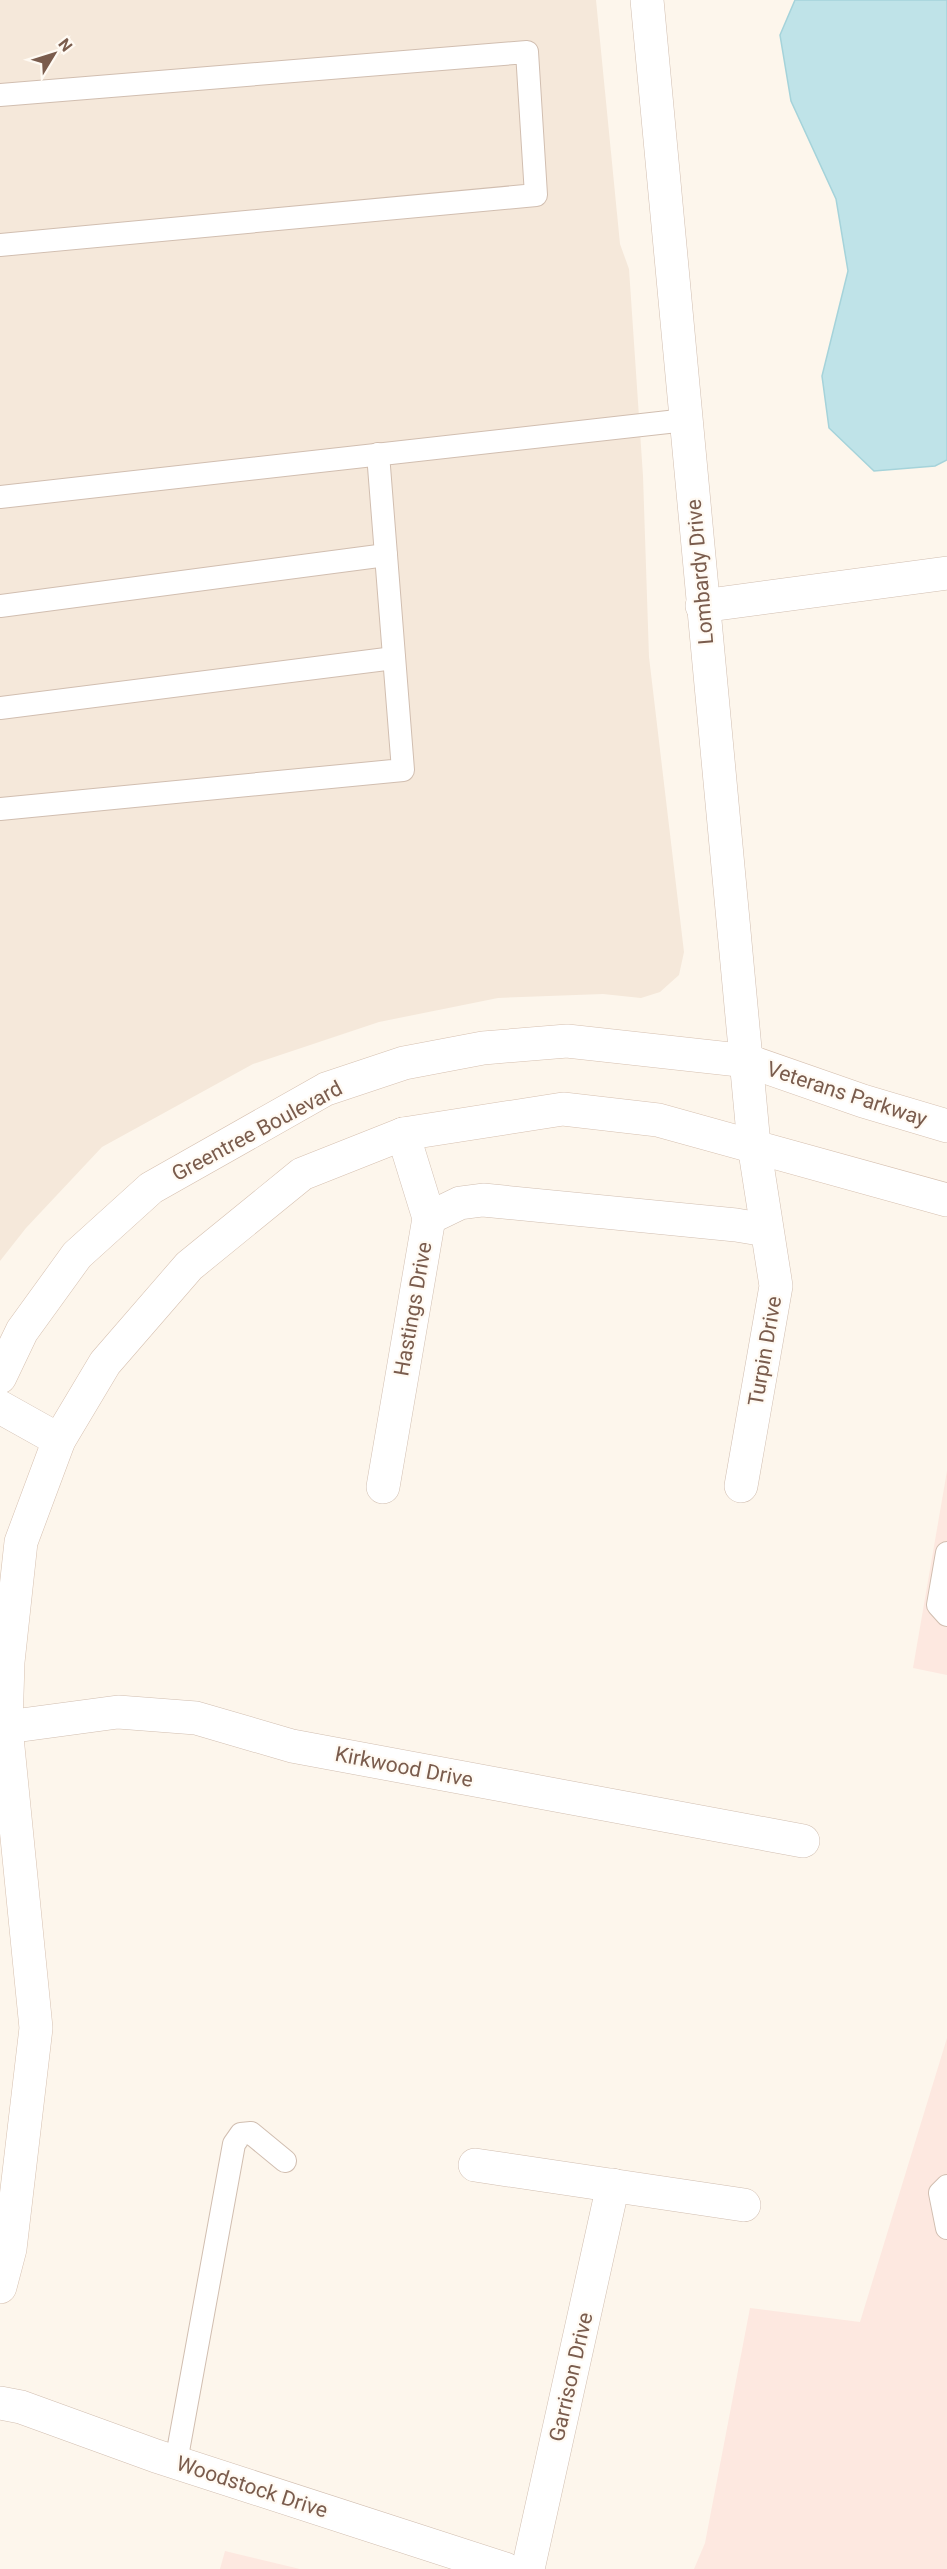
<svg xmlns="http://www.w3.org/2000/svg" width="947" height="2569" viewBox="0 0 947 2569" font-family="Roboto,sans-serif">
	<rect width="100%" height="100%" fill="#fdf6ec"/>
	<polygon fill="#f5e8da" points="0,0 596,0 620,244 629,269 643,476 649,657 684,952 679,975 660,992 641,998 603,994 498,998 379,1022 253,1064 102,1147 26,1228 0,1261"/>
	<g fill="#fde8e0">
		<polygon points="947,1471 947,1675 913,1668"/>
		<polygon points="947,2038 947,2569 694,2569 705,2543 750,2308 860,2322"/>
		<polygon points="225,2551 300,2569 220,2569"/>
	</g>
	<polygon fill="#bfe3e8" stroke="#a5d3da" stroke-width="1.5" points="795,0 947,0 947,460 935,466 874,471 829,428 822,376 848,271 836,199 791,101 780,35"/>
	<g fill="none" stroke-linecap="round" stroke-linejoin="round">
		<defs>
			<g id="service">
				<polyline points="0,95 527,52 536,195 0,245"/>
				<polyline points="0,497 686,420"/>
				<polyline points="0,606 386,555"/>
				<polyline points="0,708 394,658"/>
				<polyline points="0,809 403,770 378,454"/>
				<polyline points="947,1553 938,1605 947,1615"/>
				<polyline points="947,2186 940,2193 947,2228"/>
				<polyline points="176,2462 234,2144 241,2134 251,2133 285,2161"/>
			</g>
			<g id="minor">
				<polyline points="702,606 947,573"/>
				<polyline points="429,1218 460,1203 483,1200 736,1225 766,1230"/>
				<polyline points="741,1486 776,1286 754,1145"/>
				<polyline points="383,1487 429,1218 403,1134"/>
				<polyline points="0,1728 118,1712 196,1718 292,1746 803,1841"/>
				<polyline points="475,2165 744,2205"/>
				<polyline points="0,2403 21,2407 156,2456 505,2569"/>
				<polyline points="528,2569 613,2185"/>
			</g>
			<g id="tertiary">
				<polyline points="647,0 754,1145"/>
				<polyline points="0,1407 59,1440"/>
			</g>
			<g id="secondary">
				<polyline points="0,1377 22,1331 77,1255 151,1188 326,1089 404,1063 483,1048 567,1041 748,1061 863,1101 947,1126"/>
				<polyline points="0,2287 10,2249 36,2028 6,1727 8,1662 21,1542 59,1440 105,1363 189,1266 302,1174 403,1134 563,1109 658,1120 947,1200"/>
			</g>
		</defs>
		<use href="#service" stroke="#d1beb0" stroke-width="24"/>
		<use href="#minor" stroke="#d1beb0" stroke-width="34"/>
		<use href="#tertiary" stroke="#d1beb0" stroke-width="34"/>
		<use href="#secondary" stroke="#d6c0b0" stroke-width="34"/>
		<use href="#service" stroke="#fff" stroke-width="22"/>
		<use href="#minor" stroke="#fff" stroke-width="33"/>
		<use href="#tertiary" stroke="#fff" stroke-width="33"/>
		<use href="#secondary" stroke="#fff" stroke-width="33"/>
	</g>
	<g text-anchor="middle" stroke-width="4.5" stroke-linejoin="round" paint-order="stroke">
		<g font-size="21" fill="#7a5c4d" stroke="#fffaf3">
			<text transform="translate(700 572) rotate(-95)" y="7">Lombardy Drive</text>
			<text transform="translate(847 1094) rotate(18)" y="7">Veterans Parkway</text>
			<text transform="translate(257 1131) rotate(-28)" y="7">Greentree Boulevard</text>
			<text transform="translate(413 1309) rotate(-80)" y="7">Hastings Drive</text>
			<text transform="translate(765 1351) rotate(-80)" y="7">Turpin Drive</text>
			<text transform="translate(404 1767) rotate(11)" y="7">Kirkwood Drive</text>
			<text transform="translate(571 2377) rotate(-77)" y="7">Garrison Drive</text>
			<text transform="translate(252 2487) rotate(18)" y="7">Woodstock Drive</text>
		</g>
	</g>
	<g transform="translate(54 54) rotate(52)" stroke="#fffaf3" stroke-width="4.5" paint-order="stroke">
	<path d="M0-4.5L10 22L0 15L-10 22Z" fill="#7a5c4d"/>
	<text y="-9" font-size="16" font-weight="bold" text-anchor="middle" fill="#7a5c4d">N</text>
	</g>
</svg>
